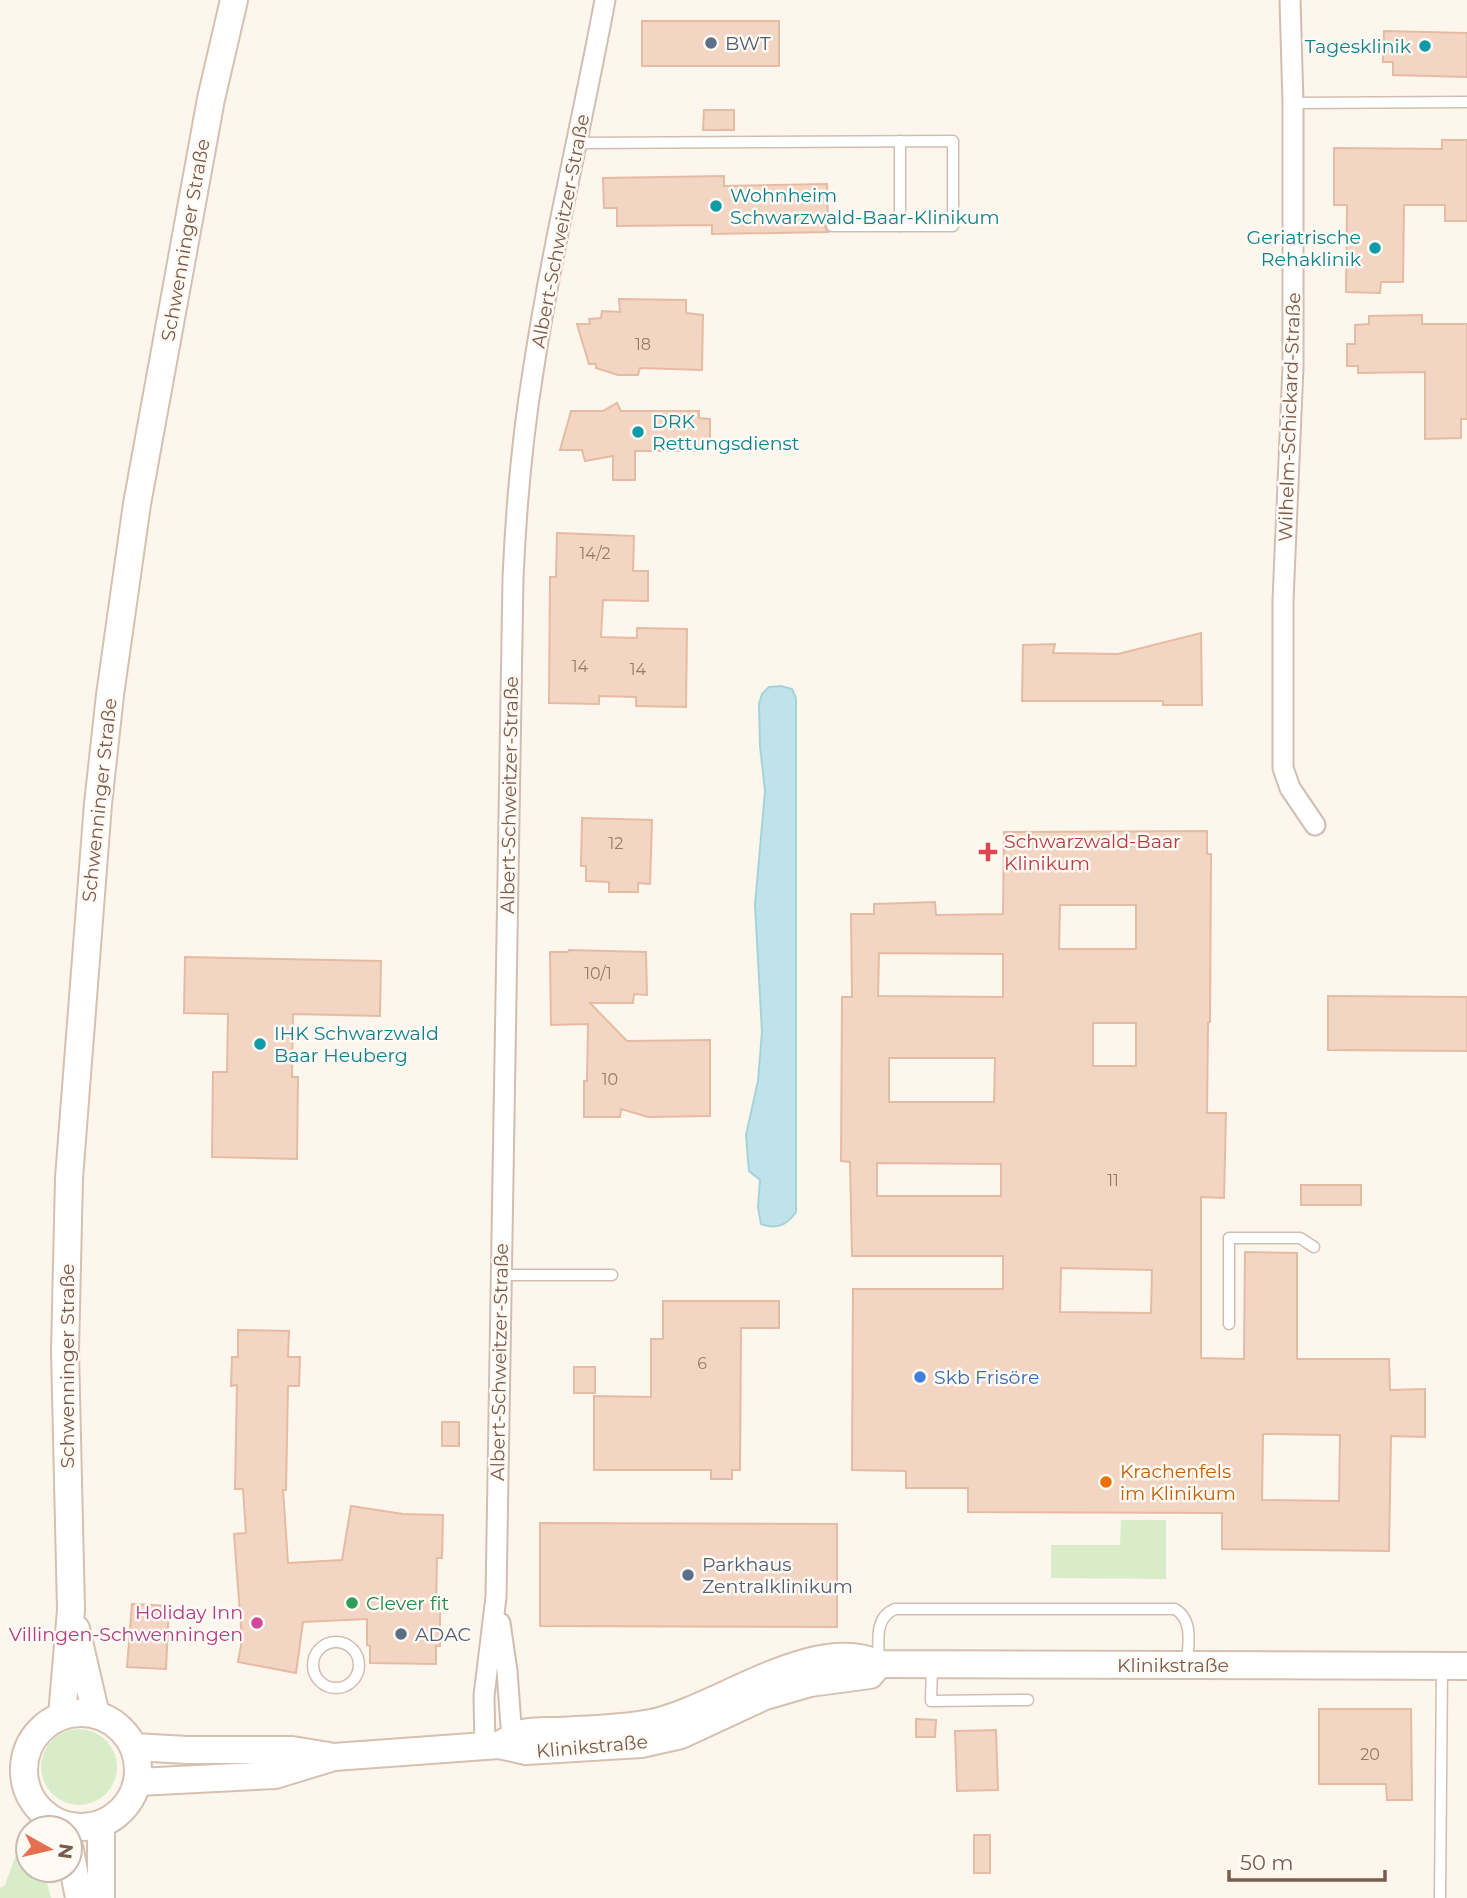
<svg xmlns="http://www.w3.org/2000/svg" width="1467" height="1898" viewBox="0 0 1467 1898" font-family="Montserrat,sans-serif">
	<rect width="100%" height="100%" fill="#fdf6ec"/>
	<g fill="#d8ecc9">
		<polygon points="1121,1520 1166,1520 1166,1579 1051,1578 1051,1545 1120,1545"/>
		<circle cx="79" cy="1767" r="38"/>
		<polygon points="24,1833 28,1839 28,1870 44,1870 51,1898 0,1898 0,1888 5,1885"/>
	</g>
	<path fill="#bfe3e8" stroke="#a5d3da" stroke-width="2" d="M781,686L792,689L796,698V1212C787,1225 777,1230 761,1224L758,1207L760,1180L749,1171L746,1135L758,1081L762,1032L755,905L765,791L760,746L759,704L762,694L769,687Z"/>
	<g fill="#f3d5c3" stroke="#e6bba3" stroke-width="2" fill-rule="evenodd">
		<rect x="642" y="21" width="137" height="45"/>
		<polygon points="1384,31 1467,33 1467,77 1393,75 1393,62 1383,62"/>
		<polygon points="704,110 734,110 734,130 703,130"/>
		<polygon points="1442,140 1467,140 1467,221 1445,221 1445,205 1404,205 1403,282 1381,282 1380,293 1346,292 1347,205 1334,205 1334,148 1442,149"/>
		<polygon points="724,176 724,186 827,184 828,220 825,227 828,232 712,234 712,225 617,226 617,208 604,208 603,178"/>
		<polygon points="619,299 686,300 686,313 703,315 702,370 640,368 638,375 618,375 596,368 596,364 589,364 577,324 590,324 589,319 601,318 602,311 620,312"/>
		<polygon points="1422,315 1422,324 1467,324 1467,419 1461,419 1461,438 1425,439 1425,372 1358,373 1358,366 1347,366 1347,344 1355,344 1355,325 1369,324 1369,316"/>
		<polygon points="617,403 621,411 699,411 699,418 710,419 710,446 699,446 699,451 635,451 635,480 613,480 613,456 585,461 582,450 560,450 571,411 603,411"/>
		<polygon points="557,533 634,536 633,571 648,571 648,601 603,600 601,637 637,638 637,628 687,629 686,707 636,706 636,697 599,696 599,704 549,703 550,577 556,577"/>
		<polygon points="1201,633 1202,705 1163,705 1163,701 1022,701 1023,645 1055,644 1053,653 1118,654"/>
		<polygon points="582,818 652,820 650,884 638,883 638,892 609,892 609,882 586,881 586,866 581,866"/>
		<path d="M1207,831V854H1211L1210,1022L1208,1023L1207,1113H1226L1224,1198L1201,1197V1358L1244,1359L1245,1252L1297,1253V1359H1389L1390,1390L1425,1389V1437L1391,1436L1389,1551L1222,1549V1513L968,1512V1488H906V1471L852,1470L853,1289H1003V1256H852L850,1162L841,1161L842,997H852L851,914H874V904L935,902L936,915L1003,914L1004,832ZM1060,905H1136V949H1059ZM879,953L1003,954V997L878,996ZM1093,1023H1136V1066H1093ZM889,1058H995L994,1102H889ZM877,1163L1001,1164V1196H877ZM1061,1268L1152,1270L1151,1313L1060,1312ZM1263,1434L1340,1435L1339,1501L1262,1500Z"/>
		<polygon points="569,950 646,952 647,995 634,994 633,1003 590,1003 627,1041 710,1040 710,1116 648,1117 621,1109 620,1117 584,1117 584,1081 587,1081 588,1024 551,1025 550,952 568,952"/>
		<polygon points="185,957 381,961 380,1016 293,1014 292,1077 298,1077 297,1159 212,1157 213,1072 227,1072 228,1014 184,1013"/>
		<polygon points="1328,996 1467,997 1467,1051 1328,1050"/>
		<rect x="1301" y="1185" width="60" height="20"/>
		<polygon points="663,1301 779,1301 779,1328 741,1328 740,1470 732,1470 732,1479 711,1479 711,1470 594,1470 594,1396 651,1397 651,1339 663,1339"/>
		<polygon points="238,1330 289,1331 288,1357 300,1357 299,1386 288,1386 286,1490 283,1490 288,1563 342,1560 351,1506 403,1514 443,1515 442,1558 437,1558 436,1609 440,1609 440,1646 436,1646 436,1664 370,1663 370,1646 367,1645 367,1619 303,1622 296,1673 238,1662 242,1640 234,1534 246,1533 243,1489 235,1489 237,1385 231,1386 232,1357 238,1357"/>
		<rect x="574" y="1367" width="21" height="26"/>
		<rect x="442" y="1422" width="17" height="24"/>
		<polygon points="540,1523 837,1524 837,1627 540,1626"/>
		<polygon points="132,1604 169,1606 166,1669 127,1667"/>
		<polygon points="1319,1709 1411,1709 1412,1800 1387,1800 1386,1784 1319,1784"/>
		<polygon points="916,1719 936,1720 935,1737 916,1737"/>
		<polygon points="996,1730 998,1790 957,1791 955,1731"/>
		<rect x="974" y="1835" width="16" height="38"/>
	</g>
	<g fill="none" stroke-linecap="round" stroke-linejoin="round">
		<defs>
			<g id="lane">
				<polyline points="1293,103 1467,102"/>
				<polyline points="900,141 900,226"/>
				<polyline points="577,143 953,141 953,226 832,226"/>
				<polyline points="501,1275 612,1275"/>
				<polyline points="1229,1324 1229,1238 1300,1238 1314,1247"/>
				<circle cx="336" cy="1665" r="23"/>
				<path d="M879,1664C879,1643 873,1618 895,1609H1175C1194,1620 1188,1645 1187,1665"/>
				<polyline points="932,1665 931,1701 1028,1700"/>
				<polyline points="1440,1897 1442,1667"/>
			</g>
			<g id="street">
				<polyline points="1290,0 1293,103 1293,367 1283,600 1283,768 1290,788 1315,825"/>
				<polyline points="500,1623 507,1671 512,1739"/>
				<path d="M485,1746L484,1696L496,1597L513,578C516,509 522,440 533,372C552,247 582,124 605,0"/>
			</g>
			<g id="secondary">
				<polyline points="76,1629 96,1715"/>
				<circle cx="81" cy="1770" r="57"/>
				<polyline points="62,1716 71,1610 65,1351 69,1178 98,804 110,695 137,504 211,99 234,0"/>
				<path d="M499,1745C507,1741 515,1736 523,1733C534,1730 549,1731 560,1731C591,1729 621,1729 651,1723C716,1710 814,1633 879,1664L1467,1666"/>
				<polyline points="134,1747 187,1750 292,1750 329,1756"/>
				<polyline points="138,1782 275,1775 334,1757 499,1745 526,1751 641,1744 681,1735 765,1696 810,1683 870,1675 879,1664"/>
				<polyline points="70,1850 79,1898"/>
				<polyline points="101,1898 101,1824"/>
			</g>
		</defs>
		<use href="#lane" stroke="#d1beb0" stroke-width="13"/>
		<use href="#street" stroke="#d1beb0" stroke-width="23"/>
		<use href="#secondary" stroke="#d6c0b0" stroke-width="30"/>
		<use href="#lane" stroke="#fff" stroke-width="10"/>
		<use href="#street" stroke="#fff" stroke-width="19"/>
		<use href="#secondary" stroke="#fff" stroke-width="26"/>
	</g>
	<g fill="#5c6f8a" stroke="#fffaf3" stroke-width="2.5">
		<circle cx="711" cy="43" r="7"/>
		<circle cx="688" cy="1575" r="7"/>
		<circle cx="401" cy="1634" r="7"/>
	</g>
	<g fill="#0f9aa8" stroke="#fffaf3" stroke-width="2.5">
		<circle cx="1425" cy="46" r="7"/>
		<circle cx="716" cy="206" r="7"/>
		<circle cx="1375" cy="248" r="7"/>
		<circle cx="638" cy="432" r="7"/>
		<circle cx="260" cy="1044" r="7"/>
	</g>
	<path fill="#e0444e" stroke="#fffaf3" stroke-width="2.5" d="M984.5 841.5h7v7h7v7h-7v7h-7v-7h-7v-7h7z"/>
	<circle fill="#3f7fe0" stroke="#fffaf3" stroke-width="2.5" cx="920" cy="1377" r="7"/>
	<circle fill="#e8710a" stroke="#fffaf3" stroke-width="2.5" cx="1106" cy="1482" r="7"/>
	<circle fill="#2e9e5b" stroke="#fffaf3" stroke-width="2.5" cx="352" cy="1603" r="7"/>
	<circle fill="#d1479c" stroke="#fffaf3" stroke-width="2.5" cx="257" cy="1623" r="7"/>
	<g text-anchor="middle" stroke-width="5" stroke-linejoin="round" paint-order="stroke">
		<g font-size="16" fill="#987a6a">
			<text x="643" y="350">18</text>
			<text x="595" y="559">14/2</text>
			<text x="580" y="672">14</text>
			<text x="638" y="675">14</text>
			<text x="616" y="849">12</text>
			<text x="598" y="979">10/1</text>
			<text x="610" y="1085">10</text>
			<text x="1113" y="1186">11</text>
			<text x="702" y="1369">6</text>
			<text x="1370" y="1760">20</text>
		</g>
		<g font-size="19" fill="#4e5e75" stroke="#fffaf3" text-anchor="start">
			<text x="725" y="50">BWT</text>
			<text x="702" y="1571">Parkhaus<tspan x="702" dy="22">Zentralklinikum</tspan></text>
			<text x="415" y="1641">ADAC</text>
		</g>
		<g font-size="19" fill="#0d838f" stroke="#fffaf3" text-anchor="start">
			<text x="1411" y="53" text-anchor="end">Tagesklinik</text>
			<text x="730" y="202">Wohnheim<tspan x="730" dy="22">Schwarzwald-Baar-Klinikum</tspan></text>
			<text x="1361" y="244" text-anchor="end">Geriatrische<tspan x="1361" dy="22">Rehaklinik</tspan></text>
			<text x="652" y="428">DRK<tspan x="652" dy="22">Rettungsdienst</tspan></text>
			<text x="274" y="1040">IHK Schwarzwald<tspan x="274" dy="22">Baar Heuberg</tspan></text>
		</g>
		<g font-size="19" fill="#7a5c4d" stroke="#fffaf3">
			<text transform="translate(560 231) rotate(-79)" y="7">Albert-Schweitzer-Straße</text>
			<text transform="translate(185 240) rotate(-80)" y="7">Schwenninger Straße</text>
			<text transform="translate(1289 417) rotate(-88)" y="7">Wilhelm-Schickard-Straße</text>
			<text transform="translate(509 795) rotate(-89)" y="7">Albert-Schweitzer-Straße</text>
			<text transform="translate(99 800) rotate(-84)" y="7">Schwenninger Straße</text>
			<text transform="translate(499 1362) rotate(-89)" y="7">Albert-Schweitzer-Straße</text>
			<text transform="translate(67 1366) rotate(-90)" y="7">Schwenninger Straße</text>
			<text x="1173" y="1672">Klinikstraße</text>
			<text transform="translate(592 1746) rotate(-5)" y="7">Klinikstraße</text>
		</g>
		<g font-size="19" fill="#be3a42" stroke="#fffaf3" text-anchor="start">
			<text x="1004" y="848">Schwarzwald-Baar<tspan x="1004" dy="22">Klinikum</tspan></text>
		</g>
		<g font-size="19" fill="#366cbe" stroke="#fffaf3" text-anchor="start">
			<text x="934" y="1384">Skb Frisöre</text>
		</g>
		<g font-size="19" fill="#c56008" stroke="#fffaf3" text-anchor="start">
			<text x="1120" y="1478">Krachenfels<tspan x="1120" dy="22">im Klinikum</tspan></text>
		</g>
		<g font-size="19" fill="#27864d" stroke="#fffaf3" text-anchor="start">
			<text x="366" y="1610">Clever fit</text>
		</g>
		<g font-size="19" fill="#b23c85" stroke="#fffaf3" text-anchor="end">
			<text x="243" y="1619">Holiday Inn<tspan x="243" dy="22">Villingen-Schwenningen</tspan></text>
		</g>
	</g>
	<g transform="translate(49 1849) rotate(98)"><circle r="33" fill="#fffaf3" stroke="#cabbb1" stroke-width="2"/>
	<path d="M0-5L12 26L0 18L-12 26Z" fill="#e76f51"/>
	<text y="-10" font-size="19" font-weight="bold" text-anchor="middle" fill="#7a5c4d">N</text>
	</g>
	<path d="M1229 1870v10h156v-10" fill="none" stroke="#7a5c4d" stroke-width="3.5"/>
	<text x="1240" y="1870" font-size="21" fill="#7a5c4d" stroke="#fffaf3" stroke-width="5" paint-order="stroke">50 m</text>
</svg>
